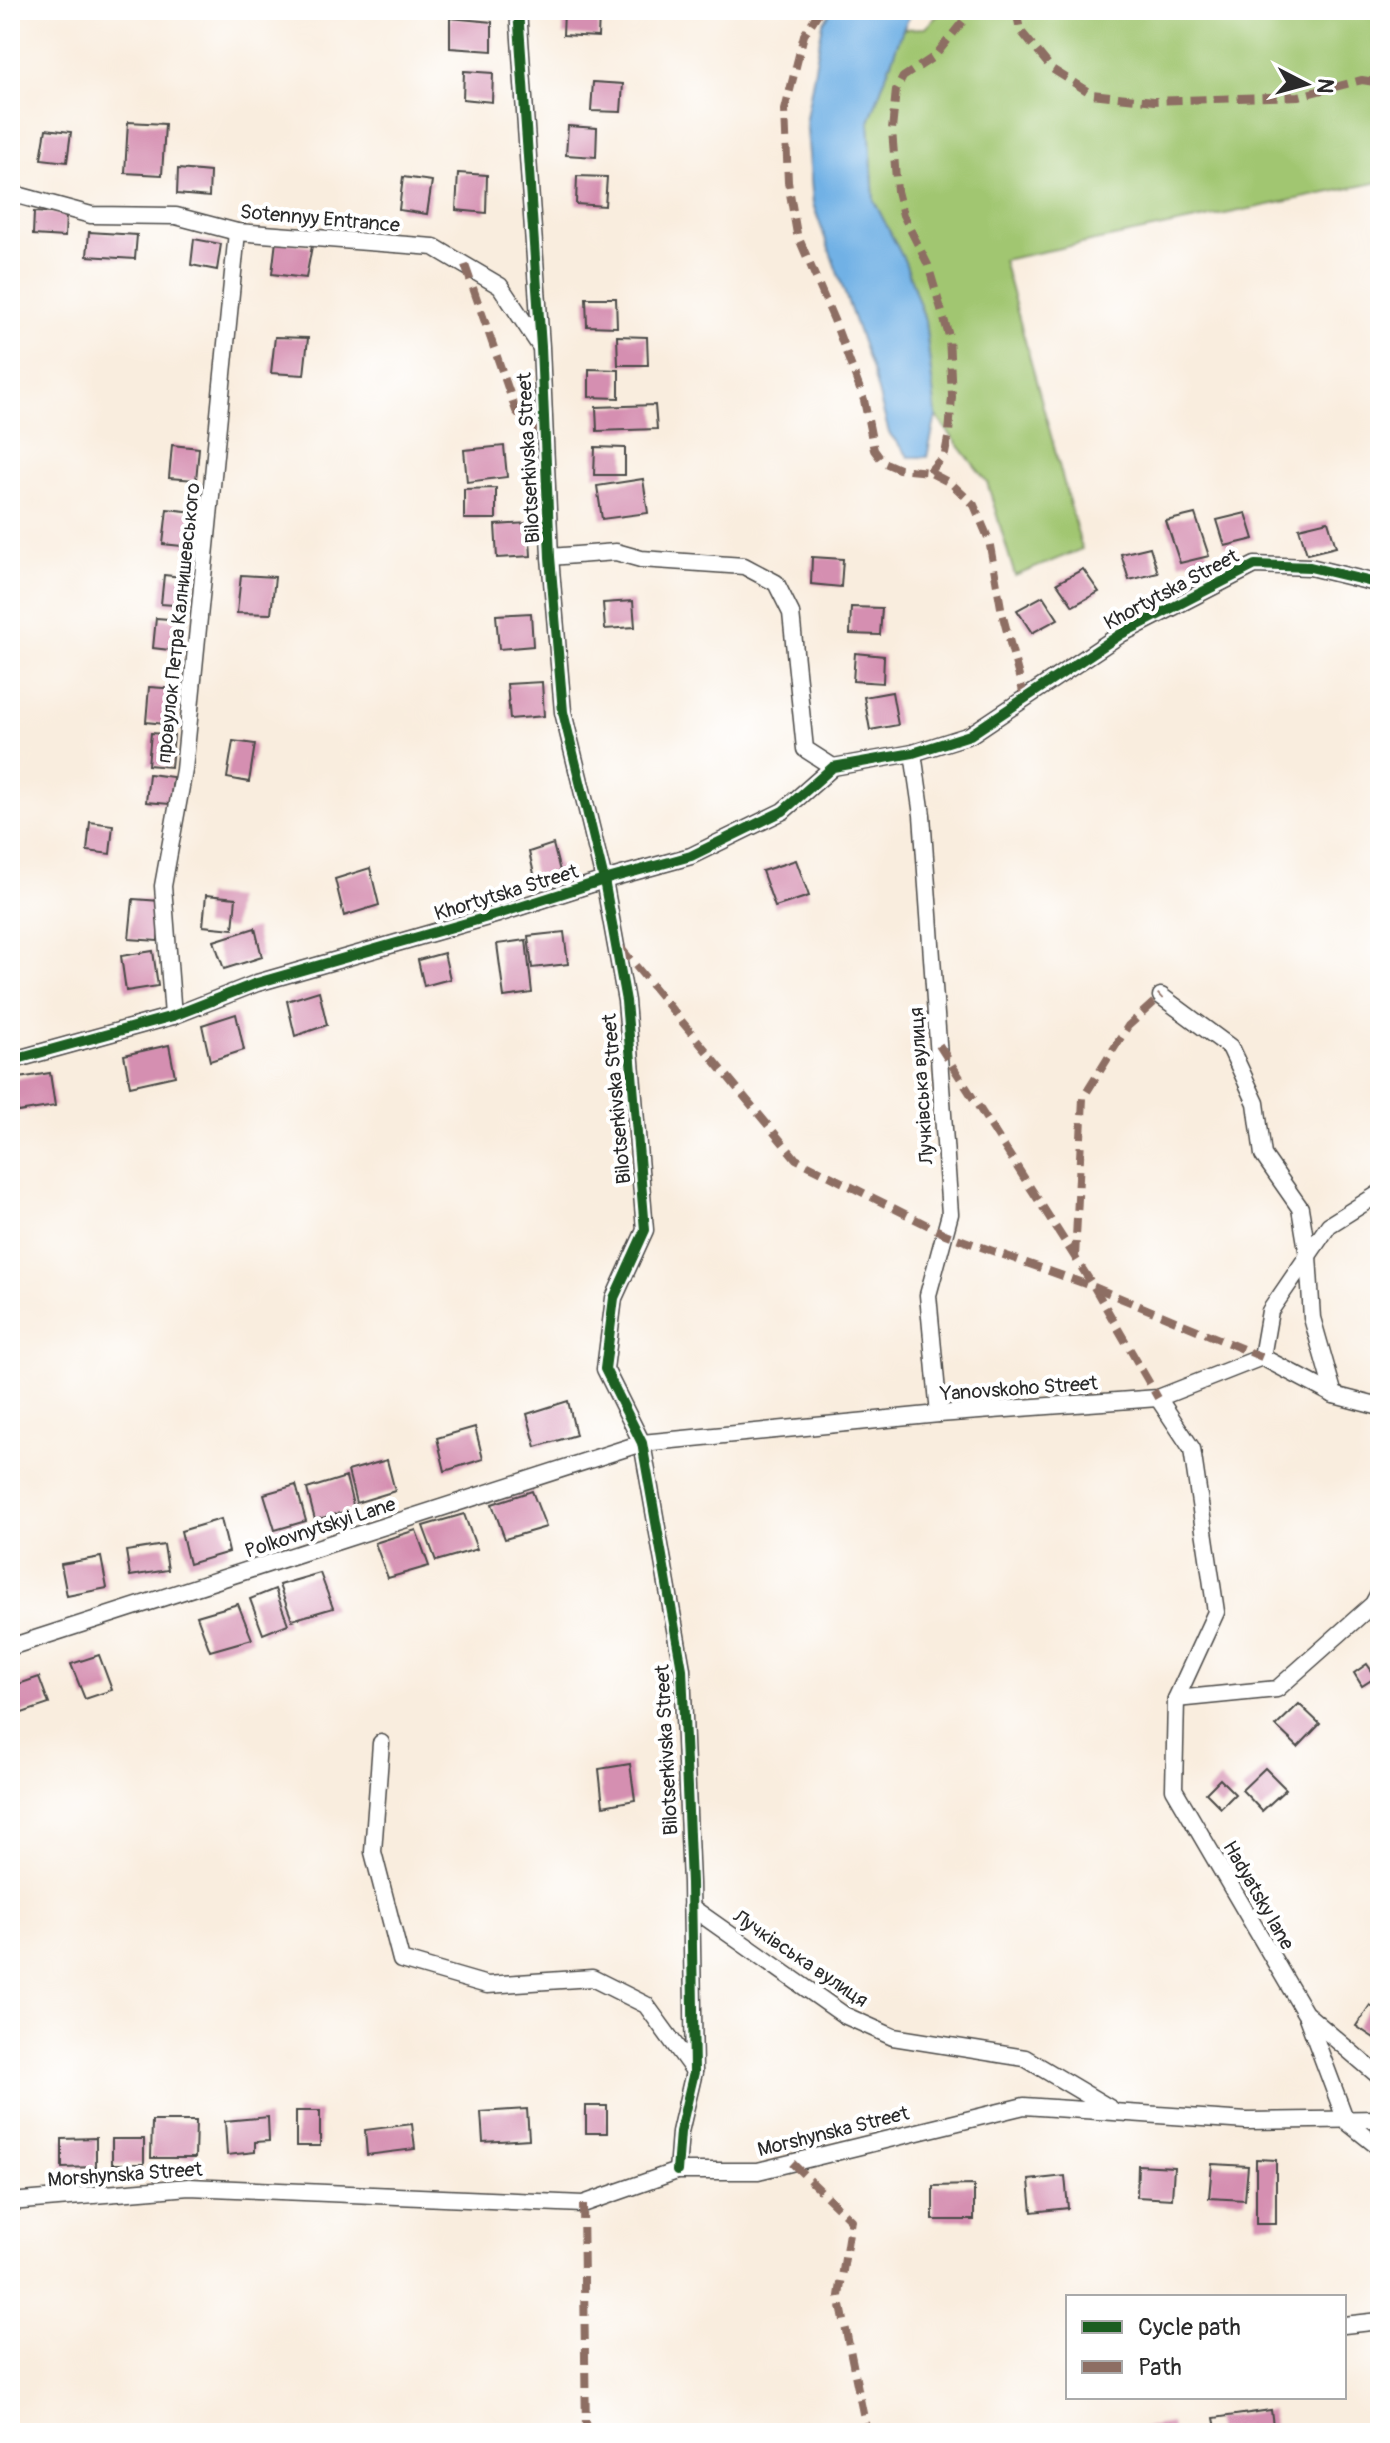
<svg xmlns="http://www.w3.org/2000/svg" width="1390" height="2443" viewBox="0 0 1390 2443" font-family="Pangolin,sans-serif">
	<rect width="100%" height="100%" fill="#fff"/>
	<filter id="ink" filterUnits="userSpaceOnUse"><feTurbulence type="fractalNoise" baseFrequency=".0125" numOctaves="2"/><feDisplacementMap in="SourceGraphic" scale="16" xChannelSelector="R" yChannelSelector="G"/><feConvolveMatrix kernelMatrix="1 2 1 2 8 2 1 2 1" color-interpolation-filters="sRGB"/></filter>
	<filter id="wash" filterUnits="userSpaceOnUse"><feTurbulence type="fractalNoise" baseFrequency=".006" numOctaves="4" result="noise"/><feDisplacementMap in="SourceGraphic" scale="32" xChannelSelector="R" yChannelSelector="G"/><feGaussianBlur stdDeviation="1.8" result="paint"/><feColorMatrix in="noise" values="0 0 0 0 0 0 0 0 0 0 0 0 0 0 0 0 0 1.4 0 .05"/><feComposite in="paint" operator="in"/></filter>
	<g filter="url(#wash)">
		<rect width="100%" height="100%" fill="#f9edde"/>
		<polygon fill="#a1c671" stroke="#66784e" stroke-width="2" points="943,10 1380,10 1380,182 1003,260 1082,549 1015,576 987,482 936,416 925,320 905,262 874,201 869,122 903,29 925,28"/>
		<polygon fill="#71b1e5" stroke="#4e6e88" stroke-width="2" points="833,10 913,10 903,29 869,122 874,201 905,262 925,321 936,416 927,457 909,457 889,433 873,373 813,204 806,118 823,23"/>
		<g id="blocks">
			<g fill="#d58fb1">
				<polygon points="564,12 599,14 598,37 563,35"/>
				<polygon points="450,18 492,22 492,51 450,48"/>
				<polygon points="464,71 493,73 492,102 463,99"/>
				<polygon points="593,82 623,84 621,112 591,111"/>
				<polygon points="128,122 165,124 162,175 125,173"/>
				<polygon points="568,126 597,128 596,157 566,155"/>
				<polygon points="46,129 71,132 67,162 41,159"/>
				<polygon points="178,169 210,172 209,197 177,194"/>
				<polygon points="458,173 487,175 486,213 456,210"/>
				<polygon points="577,176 607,177 605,206 576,204"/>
				<polygon points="403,177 432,181 427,214 399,210"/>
				<polygon points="34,212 66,214 65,237 33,235"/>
				<polygon points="89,232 137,235 135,259 87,256"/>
				<polygon points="194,239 221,244 217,270 191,265"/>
				<polygon points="276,241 312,246 306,278 272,274"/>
				<polygon points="586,298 616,298 617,327 587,326"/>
				<polygon points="617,336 647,337 648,365 618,365"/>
				<polygon points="275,337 308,338 304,375 271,373"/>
				<polygon points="589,369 619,370 619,398 589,397"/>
				<polygon points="655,405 657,429 597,431 596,407"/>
				<polygon points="172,445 199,448 196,480 169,478"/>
				<polygon points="504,446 507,477 467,482 464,450"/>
				<polygon points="595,447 625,448 625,475 594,475"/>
				<polygon points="643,479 648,513 602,519 597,486"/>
				<polygon points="496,488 496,519 464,519 464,489"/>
				<polygon points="167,509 195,512 191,547 163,544"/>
				<polygon points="1246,513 1254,539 1225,546 1217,520"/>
				<polygon points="1195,514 1209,556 1180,563 1166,521"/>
				<polygon points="1328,521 1336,547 1307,554 1299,528"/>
				<polygon points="529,523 531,556 497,558 495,525"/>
				<polygon points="1150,547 1158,573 1129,580 1121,554"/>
				<polygon points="812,557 843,559 841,587 811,584"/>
				<polygon points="1083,569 1099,592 1073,606 1057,583"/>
				<polygon points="164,575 190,578 187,606 161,604"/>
				<polygon points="241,575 275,577 271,614 237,613"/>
				<polygon points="1043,596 1058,619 1032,633 1017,610"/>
				<polygon points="633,601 635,627 605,629 603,603"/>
				<polygon points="851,607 882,608 880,635 850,634"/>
				<polygon points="531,613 533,646 499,649 496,615"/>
				<polygon points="156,618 182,620 178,651 153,648"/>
				<polygon points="855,653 884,656 883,683 853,681"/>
				<polygon points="542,682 544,716 510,719 507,684"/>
				<polygon points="149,687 178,689 174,725 146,722"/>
				<polygon points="892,692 898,725 870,730 864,697"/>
				<polygon points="151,733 174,735 171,767 148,765"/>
				<polygon points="233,741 255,744 249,782 227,778"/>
				<polygon points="149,774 173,777 170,804 146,802"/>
				<polygon points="90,822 113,825 110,854 87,851"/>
				<polygon points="553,844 562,879 537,887 529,852"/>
				<polygon points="796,860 809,896 775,907 762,871"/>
				<polygon points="370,868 379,905 344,916 335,879"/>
				<polygon points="206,895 236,898 233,929 203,926"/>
				<polygon points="133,899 161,901 158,941 129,939"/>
				<polygon points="255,928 262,957 224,969 214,941"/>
				<polygon points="564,932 568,964 532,968 528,936"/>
				<polygon points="526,940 532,993 504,997 497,944"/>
				<polygon points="153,951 158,986 126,991 121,956"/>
				<polygon points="444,953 450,979 424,986 418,960"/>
				<polygon points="319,991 327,1025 295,1036 287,1001"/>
				<polygon points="236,1014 244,1050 210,1061 202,1025"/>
				<polygon points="169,1045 175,1076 130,1086 124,1055"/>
				<polygon points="50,1073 55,1106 18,1112 13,1079"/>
				<polygon points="568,1401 576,1435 536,1447 527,1414"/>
				<polygon points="475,1427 483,1459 445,1471 437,1438"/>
				<polygon points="387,1460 395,1491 356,1503 348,1471"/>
				<polygon points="346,1477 354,1509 315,1520 307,1489"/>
				<polygon points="296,1485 306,1521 275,1530 264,1494"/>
				<polygon points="532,1491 546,1527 505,1539 492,1504"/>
				<polygon points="464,1514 477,1549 436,1561 423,1526"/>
				<polygon points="221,1519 229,1552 189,1564 181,1531"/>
				<polygon points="416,1530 429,1566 388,1578 375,1543"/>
				<polygon points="164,1545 168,1570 130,1576 126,1551"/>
				<polygon points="101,1557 107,1588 67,1596 61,1564"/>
				<polygon points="320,1573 333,1608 292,1620 279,1585"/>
				<polygon points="275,1589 288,1624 263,1634 250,1599"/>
				<polygon points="238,1604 252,1639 210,1651 197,1616"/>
				<polygon points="99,1655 112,1690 85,1699 71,1664"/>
				<polygon points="1367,1664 1376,1677 1362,1686 1354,1673"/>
				<polygon points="39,1677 49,1704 19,1714 10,1687"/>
				<polygon points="1299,1704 1320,1724 1298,1747 1276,1726"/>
				<polygon points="630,1764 635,1800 603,1806 599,1769"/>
				<polygon points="1265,1768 1286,1789 1262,1811 1242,1790"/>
				<polygon points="1220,1779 1235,1794 1221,1808 1206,1793"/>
				<polygon points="1370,2005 1380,2011 1380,2042 1356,2026"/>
				<rect x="586" y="2106" width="21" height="27"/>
				<polygon points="527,2109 529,2139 483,2142 481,2112"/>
				<rect x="296" y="2111" width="24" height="35"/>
				<polygon points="268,2117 269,2141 255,2142 255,2152 227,2155 225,2121"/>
				<polygon points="152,2121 196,2121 195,2158 151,2158"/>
				<polygon points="412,2124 415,2149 367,2155 365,2130"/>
				<polygon points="96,2138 96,2167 62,2168 62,2139"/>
				<rect x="112" y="2139" width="32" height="25"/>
				<polygon points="1256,2159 1276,2160 1276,2224 1256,2224"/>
				<polygon points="1212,2164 1248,2166 1245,2200 1209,2198"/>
				<polygon points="1138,2165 1174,2167 1172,2199 1137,2197"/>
				<polygon points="1065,2176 1068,2208 1032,2212 1029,2180"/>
				<polygon points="974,2185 974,2220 933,2220 933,2186"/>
				<polygon points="1271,2410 1274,2433 1217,2433 1214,2418"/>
				<polygon points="1171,2423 1173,2433 1122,2433 1122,2431"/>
			</g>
		</g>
	</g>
	<g filter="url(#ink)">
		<use href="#blocks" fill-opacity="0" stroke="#4a4846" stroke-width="2"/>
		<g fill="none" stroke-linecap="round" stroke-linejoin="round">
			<defs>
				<g id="street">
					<polyline points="518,10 541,347 550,557 563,712 604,880 626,1001 645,1230 614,1298 605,1369 642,1443 682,1669 691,1883 694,2072 680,2132 677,2171"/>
					<polyline points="10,193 91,215 176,216 237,232 434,247 500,286 540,346"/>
					<polyline points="550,557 616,552 641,559 744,566 776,583 791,613 805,749 833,767"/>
					<polyline points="913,753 922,815 950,1214 928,1295 939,1414"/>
					<polyline points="1161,996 1230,1047 1256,1103 1263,1155 1300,1208 1308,1256 1312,1318 1334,1395"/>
					<polyline points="173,1016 163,886 184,770 237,232"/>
					<polyline points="10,1061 173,1016 257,983 498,914 604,880 691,856 783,811 833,767 913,753 970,735 1121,634 1255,565 1310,567 1380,584"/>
					<polyline points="1262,1357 1270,1311 1329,1225 1380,1193"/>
					<polyline points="1158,1398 1192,1449 1216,1612 1176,1699 1174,1789 1305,2013 1380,2077"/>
					<polyline points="10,1647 642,1443 939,1414 1158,1398 1262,1357 1334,1395 1380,1407"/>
					<polyline points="1176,1699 1277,1689 1373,1604 1380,1591"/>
					<polyline points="381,1743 373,1852 401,1960 487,1985 592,1978 646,2005 694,2071"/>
					<polyline points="691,1907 844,2015 893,2037 1025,2058 1111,2109"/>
					<polyline points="1307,2017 1346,2121 1380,2148"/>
					<polyline points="10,2202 189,2187 583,2204 677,2171 758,2171 1024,2106 1247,2121 1380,2119"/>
					<polyline points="1344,2325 1380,2321"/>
				</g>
			</defs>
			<use href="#street" stroke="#4a4846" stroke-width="19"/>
			<use href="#street" stroke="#fff" stroke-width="16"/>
			<g stroke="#8d6e63" stroke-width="8" stroke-dasharray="16 8" stroke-linecap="butt">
				<polyline points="820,10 804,35 785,110 788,182 797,234 834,320 864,400 874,450 883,462 899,469 929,472 952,484 974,505 989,540 1002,613 1025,699"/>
				<polyline points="1016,10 1020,30 1052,69 1092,94 1154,101 1299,96 1362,80 1380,83"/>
				<polyline points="465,265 516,411 545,442"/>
				<polyline points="929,472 945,454 949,433 952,397 949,336 928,265 903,215 897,191 892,130 896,90 903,77 935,56 972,10"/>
				<polyline points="620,947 796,1159 945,1234 1094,1287 1158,1398"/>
				<polyline points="939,1045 1094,1287 1262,1357"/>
				<polyline points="1075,1258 1083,1098 1128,1026 1161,996"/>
				<polyline points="792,2163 851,2220 839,2296 867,2433"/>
				<polyline points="583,2204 586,2433"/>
			</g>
			<defs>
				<g id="cycleway">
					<polyline points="518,10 541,347 550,557 563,712 604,880 626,1001 645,1230 614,1298 605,1369 642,1443 682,1669 691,1883 694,2072 680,2132 677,2171"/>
					<polyline points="10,1061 173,1016 257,983 498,914 604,880 691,856 783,811 833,767 913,753 970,735 1121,634 1255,565 1310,567 1380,584"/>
				</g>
			</defs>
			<use href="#cycleway" stroke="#fff" stroke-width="15"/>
			<use href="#cycleway" stroke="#1b5e20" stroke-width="10"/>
		</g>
	</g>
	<g text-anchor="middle" stroke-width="8" stroke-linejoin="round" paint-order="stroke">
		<g font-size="20" fill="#2b2b2b" stroke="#fff">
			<text transform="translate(320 218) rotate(5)" y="7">Sotennyy Entrance</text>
			<text transform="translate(528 458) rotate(-93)" y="7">Bilotserkivska Street</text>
			<text transform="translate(1171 589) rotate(-28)" y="7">Khortytska Street</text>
			<text transform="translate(178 623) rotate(-84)" y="7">провулок Петра Калнишевського</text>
			<text transform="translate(506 892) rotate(-17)" y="7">Khortytska Street</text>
			<text transform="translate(921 1086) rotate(-94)" y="7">Лучківська вулиця</text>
			<text transform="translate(616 1099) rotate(-95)" y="7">Bilotserkivska Street</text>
			<text transform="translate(1019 1388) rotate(-4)" y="7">Yanovskoho Street</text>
			<text transform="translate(320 1527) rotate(-18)" y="7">Polkovnytskyi Lane</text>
			<text transform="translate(666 1750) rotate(-93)" y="7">Bilotserkivska Street</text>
			<text transform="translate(1259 1895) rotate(60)" y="7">Hadyatsky lane</text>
			<text transform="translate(801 1958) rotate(34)" y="7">Лучківська вулиця</text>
			<text transform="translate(833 2131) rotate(-14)" y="7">Morshynska Street</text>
			<text transform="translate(125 2174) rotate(-4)" y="7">Morshynska Street</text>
		</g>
	</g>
	<rect width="1390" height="2443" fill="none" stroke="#fff" stroke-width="40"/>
	<rect x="1066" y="2295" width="280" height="104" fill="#ffffff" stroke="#aaaaaa" stroke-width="2"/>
	<rect x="1082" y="2321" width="40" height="12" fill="#1b5e20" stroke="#aaaaaa" stroke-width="2"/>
	<text x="1138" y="2335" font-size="24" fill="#2b2b2b">Cycle path</text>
	<rect x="1082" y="2361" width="40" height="12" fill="#8d6e63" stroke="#aaaaaa" stroke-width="2"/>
	<text x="1138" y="2375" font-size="24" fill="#2b2b2b">Path</text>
	<g transform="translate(1306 84) rotate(96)" stroke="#ffffff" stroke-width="6" paint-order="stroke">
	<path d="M0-6L14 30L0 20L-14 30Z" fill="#2b2b2b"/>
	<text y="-12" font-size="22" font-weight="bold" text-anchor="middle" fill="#2b2b2b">N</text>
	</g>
</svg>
